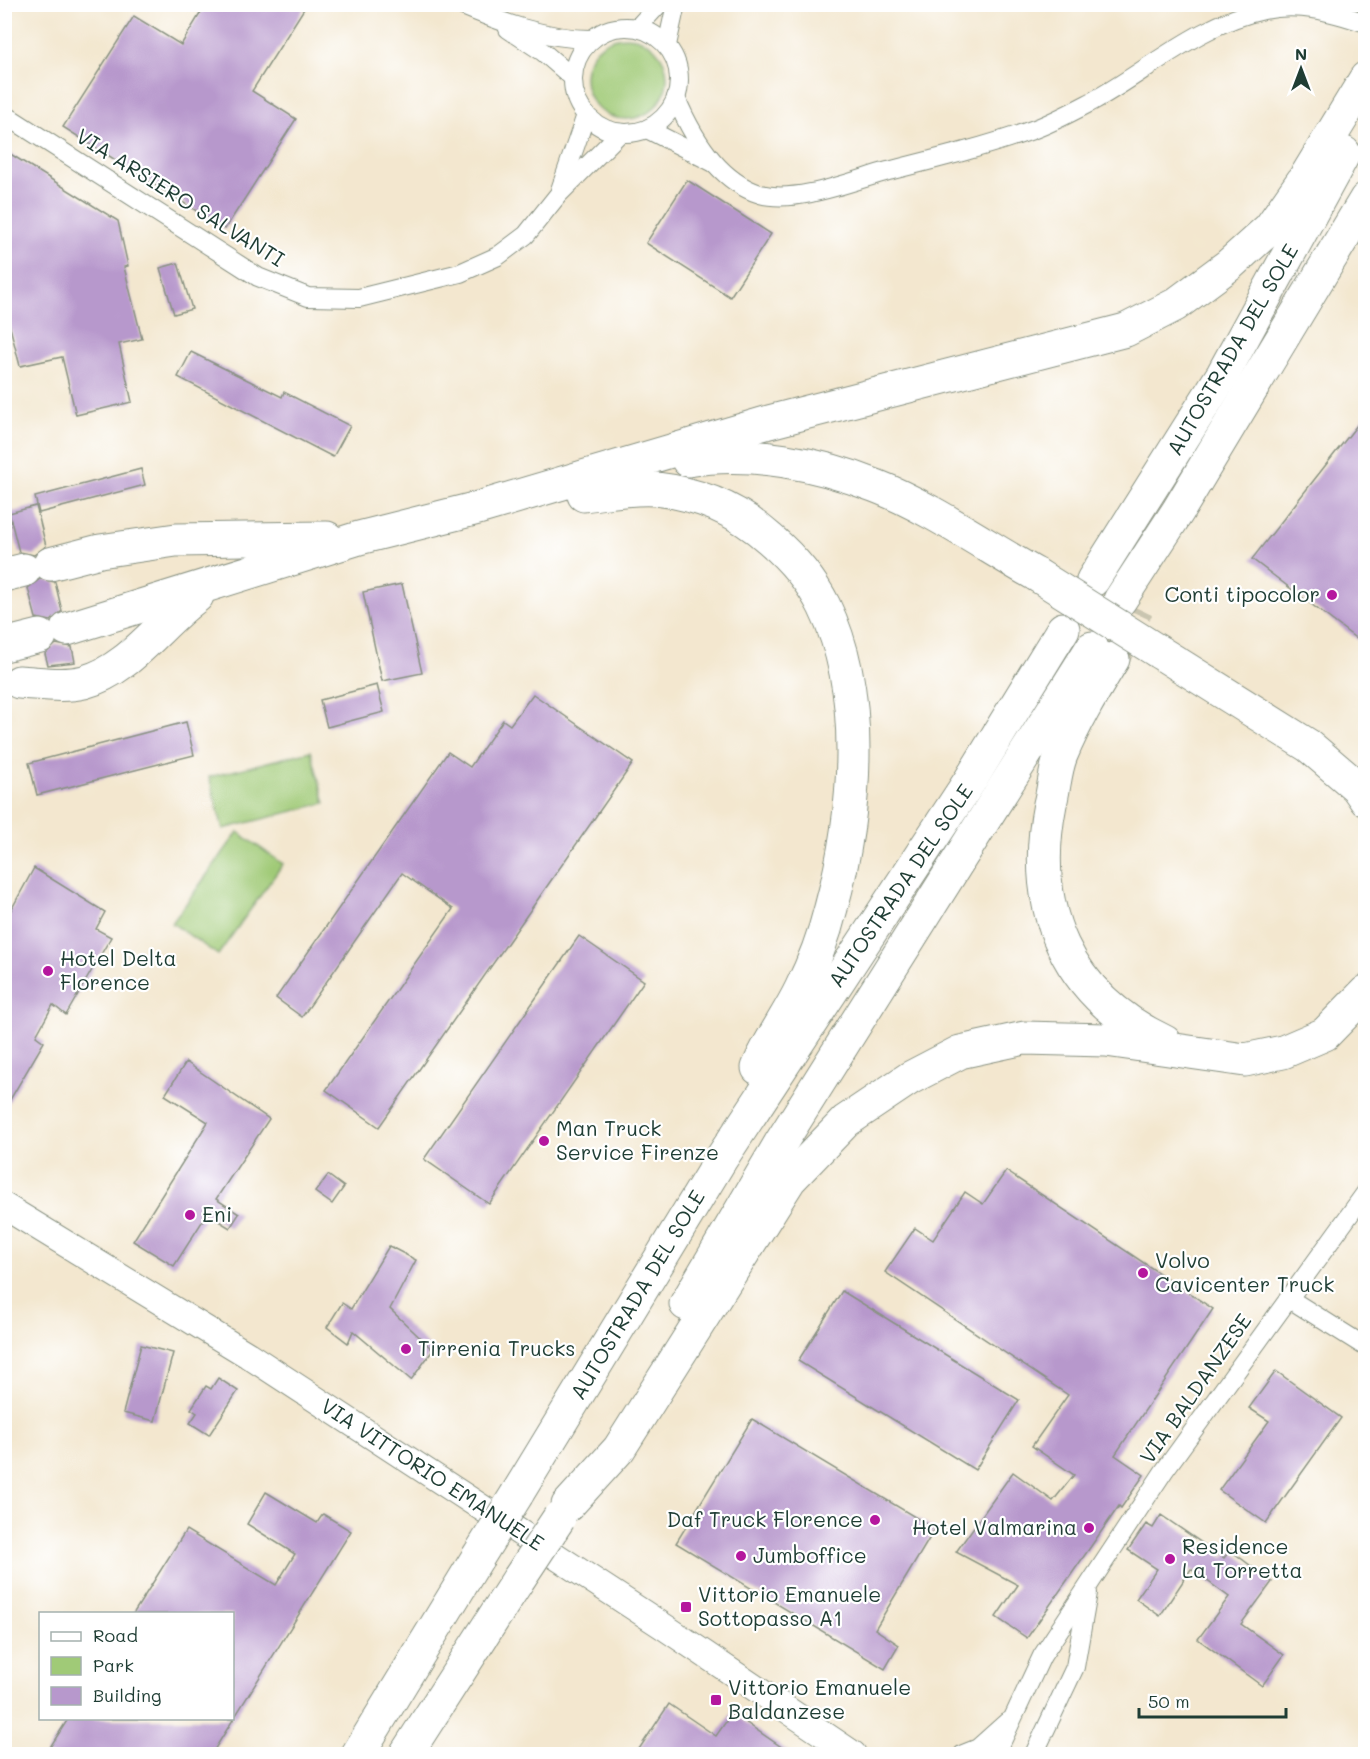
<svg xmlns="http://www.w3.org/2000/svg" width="1370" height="1759" viewBox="0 0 1370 1759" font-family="Mali,sans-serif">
	<rect width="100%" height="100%" fill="#fff"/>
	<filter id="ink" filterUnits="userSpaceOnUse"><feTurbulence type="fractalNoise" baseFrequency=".0167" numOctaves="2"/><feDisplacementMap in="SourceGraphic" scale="12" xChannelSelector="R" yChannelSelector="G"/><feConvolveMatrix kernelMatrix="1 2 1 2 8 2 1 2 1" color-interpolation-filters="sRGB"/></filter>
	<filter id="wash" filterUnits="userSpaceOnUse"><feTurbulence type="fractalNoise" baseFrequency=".008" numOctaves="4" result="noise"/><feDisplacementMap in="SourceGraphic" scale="24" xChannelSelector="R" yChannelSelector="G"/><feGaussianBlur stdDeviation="1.35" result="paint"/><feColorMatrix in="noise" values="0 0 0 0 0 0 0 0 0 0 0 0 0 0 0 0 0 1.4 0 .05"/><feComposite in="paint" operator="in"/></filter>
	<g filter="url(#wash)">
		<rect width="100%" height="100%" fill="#f3e7cf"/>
		<g fill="#a0ca77" stroke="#608456" stroke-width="1.5">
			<circle cx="626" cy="78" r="41"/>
			<polygon points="311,751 325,803 223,829 209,777"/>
			<polygon points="238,832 283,864 218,955 172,923"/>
		</g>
		<g id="blocks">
			<g fill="#b798cc">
				<polygon points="206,4 307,4 252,91 296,119 225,229 63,127 134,16 181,45"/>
				<polygon points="4,150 118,221 128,266 124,267 142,339 119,344 132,402 76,415 62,357 20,366 4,304"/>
				<polygon points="687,180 771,234 730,297 646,243"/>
				<polygon points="178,263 192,309 174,314 160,268"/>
				<polygon points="191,352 282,397 284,392 350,426 333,457 178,377"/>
				<polygon points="1365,415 1365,631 1358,640 1252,559"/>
				<polygon points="141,469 145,485 39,513 35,497"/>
				<polygon points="36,506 46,546 34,555 19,552 9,513"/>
				<polygon points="40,579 55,582 62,611 51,621 36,618 28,588"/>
				<polygon points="402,584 422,673 382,681 363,592"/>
				<polygon points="56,644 72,647 75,662 48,665 45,654"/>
				<polygon points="377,685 384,712 327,727 320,700"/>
				<polygon points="533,694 633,763 379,1127 326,1090 453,909 402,873 302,1017 276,998 448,752 470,767 503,720 510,725"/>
				<polygon points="186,722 194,755 37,795 29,763"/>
				<polygon points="34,868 105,912 96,929 111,937 66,1015 53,1005 36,1036 44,1042 4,1110 4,907 11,910"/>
				<polygon points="579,936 644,981 489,1204 424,1159"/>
				<polygon points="186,1062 269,1119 216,1199 239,1214 230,1228 207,1214 174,1266 133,1241 208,1122 165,1095"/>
				<polygon points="1006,1171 1213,1309 1115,1455 1144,1475 1121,1508 1119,1506 1027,1638 996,1617 1018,1585 956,1552 1013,1472 1053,1501 1074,1475 1032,1446 1068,1395 885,1272 915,1228 933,1240 965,1192 983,1204"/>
				<polygon points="328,1175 344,1187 332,1204 315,1192"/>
				<polygon points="389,1246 416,1260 390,1309 433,1350 411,1380 353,1331 348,1343 327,1327 342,1303 351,1309"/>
				<polygon points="842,1291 1019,1400 975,1470 798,1361"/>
				<polygon points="141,1345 173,1353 155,1421 123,1413"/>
				<polygon points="1276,1371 1341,1418 1266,1523 1219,1490 1269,1421 1249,1408"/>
				<polygon points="218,1378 238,1391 209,1435 190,1423 197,1413 191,1409 206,1386 211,1389"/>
				<polygon points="752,1419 935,1529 875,1629 899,1645 885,1669 676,1543"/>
				<polygon points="266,1492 317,1523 323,1514 351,1531 211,1755 45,1755 68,1719 232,1719 232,1614 133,1614 186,1530 276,1585 295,1554 247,1524"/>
				<polygon points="1161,1515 1224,1558 1230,1550 1272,1582 1241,1624 1284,1655 1262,1686 1198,1639 1229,1597 1191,1569 1160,1616 1136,1599 1157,1569 1128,1550 1146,1524 1153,1528"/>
				<polygon points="669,1704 716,1736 732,1713 793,1755 635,1755"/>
			</g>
		</g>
	</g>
	<g filter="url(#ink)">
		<use href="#blocks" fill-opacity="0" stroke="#899282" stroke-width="1.5"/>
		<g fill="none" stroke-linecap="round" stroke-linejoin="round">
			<polyline stroke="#c9c5b0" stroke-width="33" stroke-dasharray="33 16" stroke-linecap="butt" points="1114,657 1137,608"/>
			<defs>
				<g id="street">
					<path d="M458,4C500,22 545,39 591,39"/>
					<circle cx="626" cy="80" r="53"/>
					<polyline points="638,27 659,4"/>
					<polyline points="508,29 543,52 572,77"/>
					<polyline points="667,45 676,4"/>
					<path d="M676,98C692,136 718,181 760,194C796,204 852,181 888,171C936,159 985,147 1032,130C1052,123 1074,111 1093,101C1149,70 1200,23 1264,10C1299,2 1332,12 1366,23"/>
					<polyline points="4,114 258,277 308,297 359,298 460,273 498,256 526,235 558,195 620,133"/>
					<polyline points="647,129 714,163"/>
					<polyline points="560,190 586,115"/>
					<polyline points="1288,1298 1366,1347"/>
					<polyline points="963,1754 978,1748 1007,1722"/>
					<polyline points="996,1754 1042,1656 1164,1471 1366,1192"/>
					<polyline points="1034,1754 1075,1667 1088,1593"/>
				</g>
				<polyline id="secondary" points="4,1206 248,1355 666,1628 853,1754"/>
				<g id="highway">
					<path d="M688,460C750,450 818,463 876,486C928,506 987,547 1037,575"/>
					<path d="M584,495C608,492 632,487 656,489C700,494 738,510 770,539C792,558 811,580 824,606C867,693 856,817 831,908C824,936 814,963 801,989C788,1016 769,1041 758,1068"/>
					<polyline points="50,564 100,551 176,540 327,538"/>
					<polyline points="4,575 24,570"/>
					<polyline points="1093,580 1223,374 1344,153"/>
					<polyline points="1120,600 1178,511 1366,199"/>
					<polyline points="67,629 359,538 478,508 769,422 1126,330 1175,305 1229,265 1270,228 1307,175 1366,78"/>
					<polyline points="4,645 40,636"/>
					<polyline points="1159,652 1309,746 1357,787 1366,800"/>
					<path d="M1113,659C1094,690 1075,721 1061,755C1055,770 1054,789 1050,804C1029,910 1067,996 1165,1042"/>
					<path d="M19,682C40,683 63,687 84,682C130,670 159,623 197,596"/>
					<polyline points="686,1304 780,1144 1092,648"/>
					<polyline points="517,1494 721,1159 971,779 1063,629"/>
					<polyline points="568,1505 619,1449 790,1179 846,1121 910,1078 960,1052 1024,1038 1106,1040 1245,1060 1283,1052 1325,1034 1366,992"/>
					<polyline points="358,1754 478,1557"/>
					<polyline points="406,1754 518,1580"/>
				</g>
			</defs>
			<use href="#street" stroke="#899282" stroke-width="20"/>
			<use href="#secondary" stroke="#899282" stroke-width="28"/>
			<use href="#highway" stroke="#899282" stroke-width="35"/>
			<use href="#street" stroke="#fff" stroke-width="18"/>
			<use href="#secondary" stroke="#fff" stroke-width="26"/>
			<use href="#highway" stroke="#fff" stroke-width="33"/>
			<defs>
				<g id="highway-bridge">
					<polyline points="1037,575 1159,652"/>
					<polyline points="478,1557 517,1494"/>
					<polyline points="518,1580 559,1518"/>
				</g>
			</defs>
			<use href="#highway-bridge" stroke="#899282" stroke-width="35" stroke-linecap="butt"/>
			<use href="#highway-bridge" stroke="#fff" stroke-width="33"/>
		</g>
	</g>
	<g fill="#b5179e" stroke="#fff" stroke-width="2">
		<circle cx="1332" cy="595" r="6"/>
		<circle cx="48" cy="971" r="6"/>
		<circle cx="544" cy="1141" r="6"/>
		<circle cx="190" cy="1215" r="6"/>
		<circle cx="1143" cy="1273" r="6"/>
		<circle cx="406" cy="1349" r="6"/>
		<circle cx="875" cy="1520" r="6"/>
		<circle cx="1089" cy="1528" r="6"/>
		<circle cx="741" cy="1556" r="6"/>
		<circle cx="1170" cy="1559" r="6"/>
		<rect x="680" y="1601" width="12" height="12" rx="3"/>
		<rect x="710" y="1694" width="12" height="12" rx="3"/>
	</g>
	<g text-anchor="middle" stroke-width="4.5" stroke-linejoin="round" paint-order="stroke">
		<g font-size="21" fill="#1f3d34" stroke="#fff">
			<text transform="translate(180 198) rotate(32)" y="7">VIA ARSIERO SALVANTI</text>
			<text transform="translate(1233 350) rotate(-60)" y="7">AUTOSTRADA DEL SOLE</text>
			<text transform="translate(901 886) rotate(-56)" y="7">AUTOSTRADA DEL SOLE</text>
			<text transform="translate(638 1295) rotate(-59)" y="7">AUTOSTRADA DEL SOLE</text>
			<text transform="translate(1196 1389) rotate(-55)" y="7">VIA BALDANZESE</text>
			<text transform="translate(432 1475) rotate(33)" y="7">VIA VITTORIO EMANUELE</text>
		</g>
		<g font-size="21" fill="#1f3d34" stroke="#fff" text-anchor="start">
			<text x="1320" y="602" text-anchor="end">Conti tipocolor</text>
			<text x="60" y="966">Hotel Delta<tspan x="60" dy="24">Florence</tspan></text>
			<text x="556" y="1136">Man Truck<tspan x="556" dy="24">Service Firenze</tspan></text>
			<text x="202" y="1222">Eni</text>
			<text x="1155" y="1268">Volvo<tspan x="1155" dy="24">Cavicenter Truck</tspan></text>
			<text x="418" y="1356">Tirrenia Trucks</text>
			<text x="863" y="1527" text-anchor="end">Daf Truck Florence</text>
			<text x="1077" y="1535" text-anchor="end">Hotel Valmarina</text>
			<text x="1182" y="1554">Residence<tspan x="1182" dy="24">La Torretta</tspan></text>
			<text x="753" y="1563">Jumboffice</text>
			<text x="698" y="1602">Vittorio Emanuele<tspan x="698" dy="24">Sottopasso A1</tspan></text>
			<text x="728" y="1695">Vittorio Emanuele<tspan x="728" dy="24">Baldanzese</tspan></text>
		</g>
	</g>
	<rect width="1370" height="1759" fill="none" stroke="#fff" stroke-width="24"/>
	<rect x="39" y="1612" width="195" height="108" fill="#ffffff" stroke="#a5b1ae" stroke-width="1.5"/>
	<rect x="51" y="1632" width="30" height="9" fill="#ffffff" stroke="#a5b1ae" stroke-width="1.5"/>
	<text x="93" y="1642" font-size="18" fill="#1f3d34">Road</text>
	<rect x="51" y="1657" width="30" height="18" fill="#a0ca77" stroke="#a5b1ae" stroke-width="1.5"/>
	<text x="93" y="1672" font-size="18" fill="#1f3d34">Park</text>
	<rect x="51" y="1687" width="30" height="18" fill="#b798cc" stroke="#a5b1ae" stroke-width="1.5"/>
	<text x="93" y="1702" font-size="18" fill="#1f3d34">Building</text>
	<g transform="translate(1301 69)" stroke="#ffffff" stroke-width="4.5" paint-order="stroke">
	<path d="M0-4.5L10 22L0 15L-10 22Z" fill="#1f3d34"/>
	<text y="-9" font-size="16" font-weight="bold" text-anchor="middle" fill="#1f3d34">N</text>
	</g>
	<path d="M1139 1708v9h147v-9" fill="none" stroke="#1f3d34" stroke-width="3"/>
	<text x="1148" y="1708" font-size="18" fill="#1f3d34" stroke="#ffffff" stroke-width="4.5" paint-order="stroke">50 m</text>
</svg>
